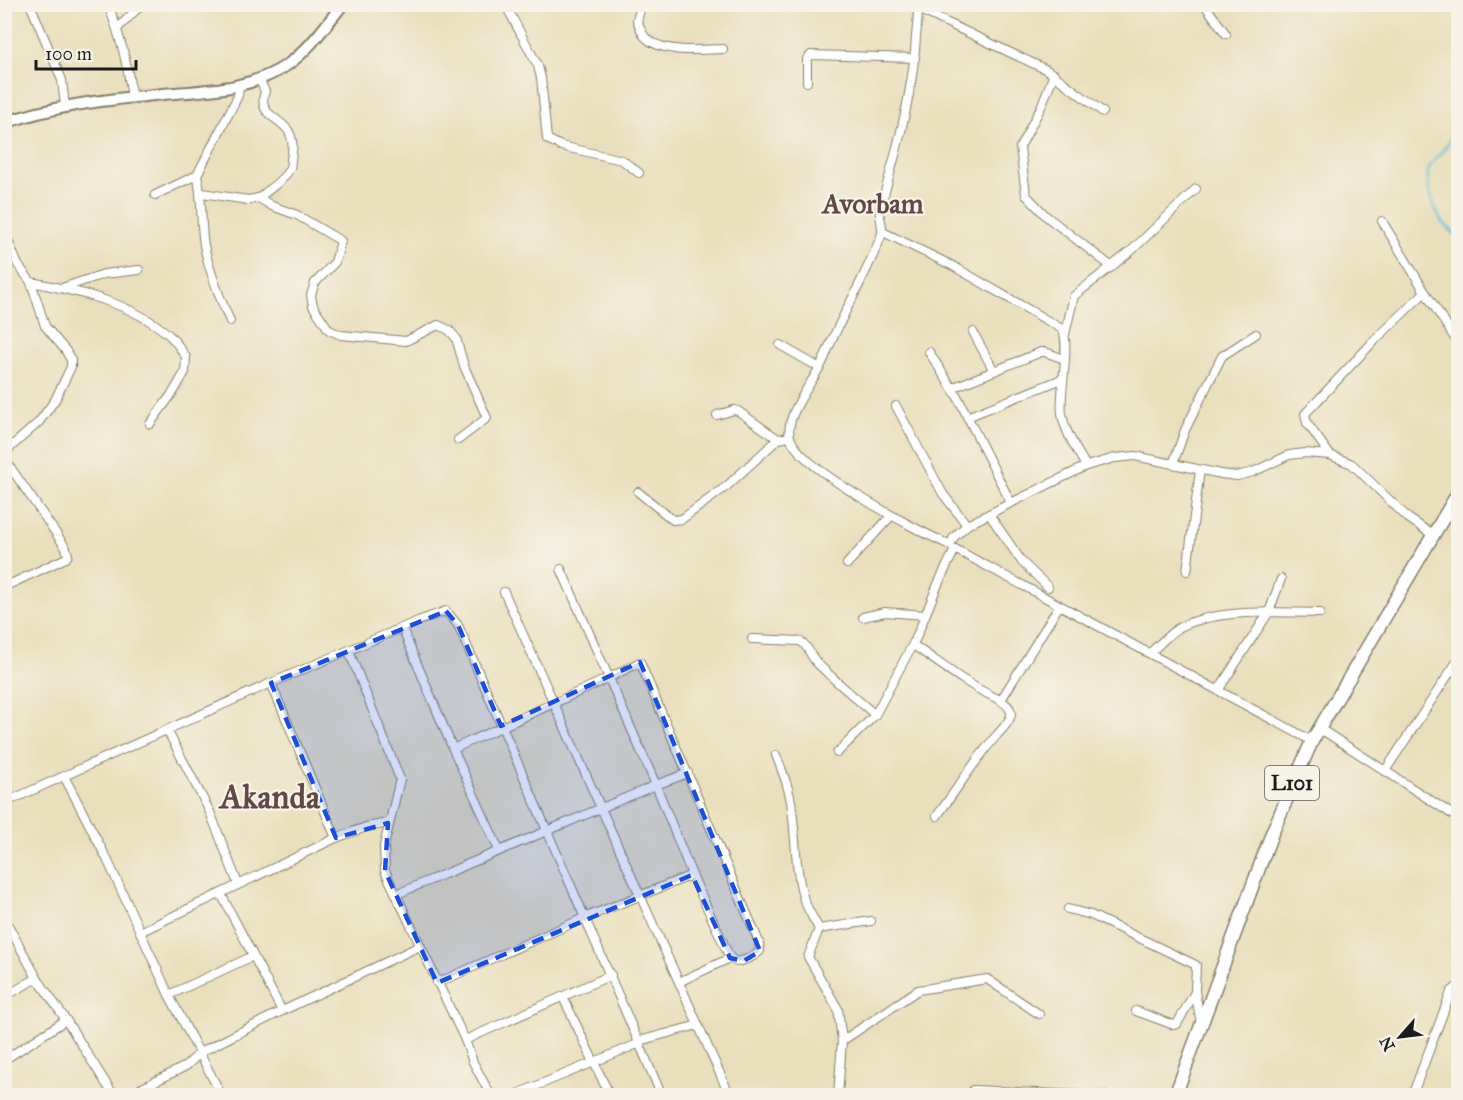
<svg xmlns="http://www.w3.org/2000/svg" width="1463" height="1100" viewBox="0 0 1463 1100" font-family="'IM FELL Great Primer',serif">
	<rect width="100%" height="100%" fill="#f7f3e8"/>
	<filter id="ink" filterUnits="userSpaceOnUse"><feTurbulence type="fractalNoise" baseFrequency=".0167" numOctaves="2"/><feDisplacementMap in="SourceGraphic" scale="12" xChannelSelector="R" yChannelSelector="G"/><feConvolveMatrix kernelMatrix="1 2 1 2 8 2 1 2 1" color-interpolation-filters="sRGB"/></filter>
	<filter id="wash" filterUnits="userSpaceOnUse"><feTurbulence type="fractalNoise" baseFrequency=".008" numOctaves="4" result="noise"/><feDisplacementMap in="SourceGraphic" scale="24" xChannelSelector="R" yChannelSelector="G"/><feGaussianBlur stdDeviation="1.35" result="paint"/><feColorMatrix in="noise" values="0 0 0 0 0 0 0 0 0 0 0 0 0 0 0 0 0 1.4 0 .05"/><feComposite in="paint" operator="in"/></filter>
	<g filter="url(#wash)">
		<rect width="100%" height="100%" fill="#eadfbc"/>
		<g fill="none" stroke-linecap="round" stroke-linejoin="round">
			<path stroke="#5fbedd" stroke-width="2" d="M1458,95C1448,108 1454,120 1451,135C1450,145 1437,156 1431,165C1422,177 1434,210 1442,221C1447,227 1453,232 1458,238"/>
		</g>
	</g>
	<g filter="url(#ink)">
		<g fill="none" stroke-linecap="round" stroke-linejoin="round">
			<defs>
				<g id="street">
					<polyline points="30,4 62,80 65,106"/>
					<path d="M108,4C120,35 128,65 132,97"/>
					<polyline points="505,4 538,66 541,78 547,139 561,146 622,160 639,173"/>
					<path d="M642,4L637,20C639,25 641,32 645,37C662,54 701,50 723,49"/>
					<path d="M917,4C919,14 917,26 916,36C914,81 903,127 891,170C888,183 883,196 880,209C878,218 885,227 881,236C865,279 840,317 824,359C815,380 784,415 790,437C799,469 918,531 950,545L954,537L967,525L1011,503L1086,466L1115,458L1135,456L1221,474L1237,476L1253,472L1289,455L1305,453L1330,455L1352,464L1408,518L1433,535"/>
					<polyline points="1204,4 1226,34"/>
					<polyline points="918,9 1047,70 1103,112"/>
					<polyline points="118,28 142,4"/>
					<polyline points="1054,74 1041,107 1020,147 1026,195 1046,216 1112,267"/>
					<path d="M259,79L265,91C254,124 298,114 292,153C291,158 291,164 290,168C285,179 268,190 259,198"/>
					<polyline points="807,82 807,59 811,55 915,58"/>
					<path d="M197,175C203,198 200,221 204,245C209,271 219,296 230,321"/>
					<polyline points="202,193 248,200 259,198 272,206 297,215 341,241 335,262 315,283 311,295 313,306 329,330 341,335 406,341 438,325 449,330 456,338 464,366 487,418 458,440"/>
					<polyline points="155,195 197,175 238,96 239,86"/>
					<polyline points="1382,221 1425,292 1458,343"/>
					<polyline points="4,231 18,265 31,282 45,326 66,351 71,360 71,367 55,400 39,422 4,453"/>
					<path d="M883,232L953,266L1062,329C1071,341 1059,395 1062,414C1065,433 1077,450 1086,466"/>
					<path d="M31,282C78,291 132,303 169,335C176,341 181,350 186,357L185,372L174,391L150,424"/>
					<polyline points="62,288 104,274 139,270"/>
					<polyline points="973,332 994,371"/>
					<polyline points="1065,334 1074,296 1131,251 1196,189"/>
					<polyline points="780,345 820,368"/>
					<polyline points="929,352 957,396 1011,503"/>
					<polyline points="952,388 1041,352 1045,352 1064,359"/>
					<polyline points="896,406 943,494 967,525"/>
					<polyline points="717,415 734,410 738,411 778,439"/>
					<polyline points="967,417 1062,379"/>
					<polyline points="1330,455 1307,423 1305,414 1372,343 1425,292"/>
					<polyline points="4,458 66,548 68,555 66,558 4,587"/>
					<polyline points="1173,464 1185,430 1222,356 1256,334"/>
					<polyline points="638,492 673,520 682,519 727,486 778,439 790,437"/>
					<polyline points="989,514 1022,562 1048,587"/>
					<polyline points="955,549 1312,741"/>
					<polyline points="847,564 891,516"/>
					<polyline points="1187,571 1200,470"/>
					<polyline points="504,592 730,1096"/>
					<polyline points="863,617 885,612 925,615"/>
					<polyline points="402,628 453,749 499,850"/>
					<path d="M752,639L800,641C809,646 810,656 817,663C836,682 856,698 875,715"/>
					<path d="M913,645C940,663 964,683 994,697C1000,700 1009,704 1011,712C1012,720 1002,729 997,735C975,760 957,789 937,816"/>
					<polyline points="349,651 400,779 384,846 385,871 465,1040 473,1062 491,1096"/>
					<path d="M1150,653C1160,644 1170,632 1182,626C1219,609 1280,612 1320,613"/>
					<polyline points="271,683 336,838"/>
					<polyline points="1219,689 1269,612 1281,579"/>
					<polyline points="1001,700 1059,606"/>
					<polyline points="1319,728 1458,818"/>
					<polyline points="167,730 210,812 238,884"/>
					<path d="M453,749L609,678L640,662L759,942L760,951C754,957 746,960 737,962L730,958L692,875L656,785L561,569"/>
					<polyline points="837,753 875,715 916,638 938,584 955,549 953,548"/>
					<path d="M776,755C783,773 790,790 792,809C796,839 795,870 804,900C808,910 814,920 819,929L808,957L838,1009L842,1041L838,1096"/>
					<polyline points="1385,771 1458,660"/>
					<polyline points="64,776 107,859 169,995 222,1096"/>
					<polyline points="4,803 271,683 418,621 446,611 458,625 662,1096"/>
					<polyline points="221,894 282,1011"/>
					<polyline points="397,894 656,785 688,773"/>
					<polyline points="1068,909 1091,915 1196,965 1195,992 1201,1023"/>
					<polyline points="4,918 37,978 66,1020 114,1096"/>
					<polyline points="819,929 871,921"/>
					<polyline points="140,932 336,838 366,827 388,823"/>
					<polyline points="679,982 730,958"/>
					<polyline points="437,983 584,918 692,875"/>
					<polyline points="169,995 253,956"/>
					<polyline points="4,997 37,978"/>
					<polyline points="563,997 610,1096"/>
					<polyline points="1136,1011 1174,1025 1177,1024 1195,992"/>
					<polyline points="465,1040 611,975"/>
					<polyline points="639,1041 698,1025"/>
					<polyline points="842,1041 918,990 987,979 1039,1014"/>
					<polyline points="4,1060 66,1020"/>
					<polyline points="973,1090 1105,1096"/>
					<polyline points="126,1096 186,1066 201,1052 282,1011 420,946"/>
					<polyline points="512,1096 640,1043"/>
					<polyline points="783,1096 784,1095"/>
					<polyline points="1412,1096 1451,992 1458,986"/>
				</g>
				<path id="secondary" d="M4,123C53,106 103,100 154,95C199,90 247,92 287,65C310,49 325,26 343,4"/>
				<polyline id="primary" points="1175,1096 1272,833 1312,741 1458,493"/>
			</defs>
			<use href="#street" stroke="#837e6c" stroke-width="10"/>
			<use href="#secondary" stroke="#837e6c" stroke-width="14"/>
			<use href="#primary" stroke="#837e6c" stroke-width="15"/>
			<use href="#street" stroke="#fff" stroke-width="8"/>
			<use href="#secondary" stroke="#fff" stroke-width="10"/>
			<use href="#primary" stroke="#fff" stroke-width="12"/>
		</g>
	</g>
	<path fill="#1d4ed8" fill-opacity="0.2" stroke="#1d4ed8" stroke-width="4.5" stroke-dasharray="12 8" stroke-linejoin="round" d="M446,611L458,625L501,726L640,662L760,951L744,961L730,958L692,875L437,983L385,871L388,823L336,838L271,683Z"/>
	<g text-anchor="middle" stroke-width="4.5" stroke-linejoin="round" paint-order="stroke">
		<rect fill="#f7f3e8" stroke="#5e5c59" stroke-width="1.5" x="1265" y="766" width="54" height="34" rx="4.5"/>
		<g font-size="20" font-weight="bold" fill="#1c1c1c">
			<text x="1292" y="790">L101</text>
		</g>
		<g font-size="27" font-weight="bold" fill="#624847" stroke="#f7f3e8">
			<text x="873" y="213">Avorbam</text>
		</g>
		<g font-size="33" font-weight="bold" fill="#624847" stroke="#f7f3e8">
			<text x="270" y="808">Akanda</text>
		</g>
	</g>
	<rect width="1463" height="1100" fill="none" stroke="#f7f3e8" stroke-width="24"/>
	<g transform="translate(1400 1037) rotate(242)" stroke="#f7f3e8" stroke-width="4.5" paint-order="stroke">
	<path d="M0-4.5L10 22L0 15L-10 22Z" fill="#1c1c1c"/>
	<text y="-9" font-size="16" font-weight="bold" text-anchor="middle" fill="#1c1c1c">N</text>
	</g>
	<path d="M36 60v9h100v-9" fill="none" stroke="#1c1c1c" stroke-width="3"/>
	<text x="45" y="60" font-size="18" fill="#1c1c1c" stroke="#f7f3e8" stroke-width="4.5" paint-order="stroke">100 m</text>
</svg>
